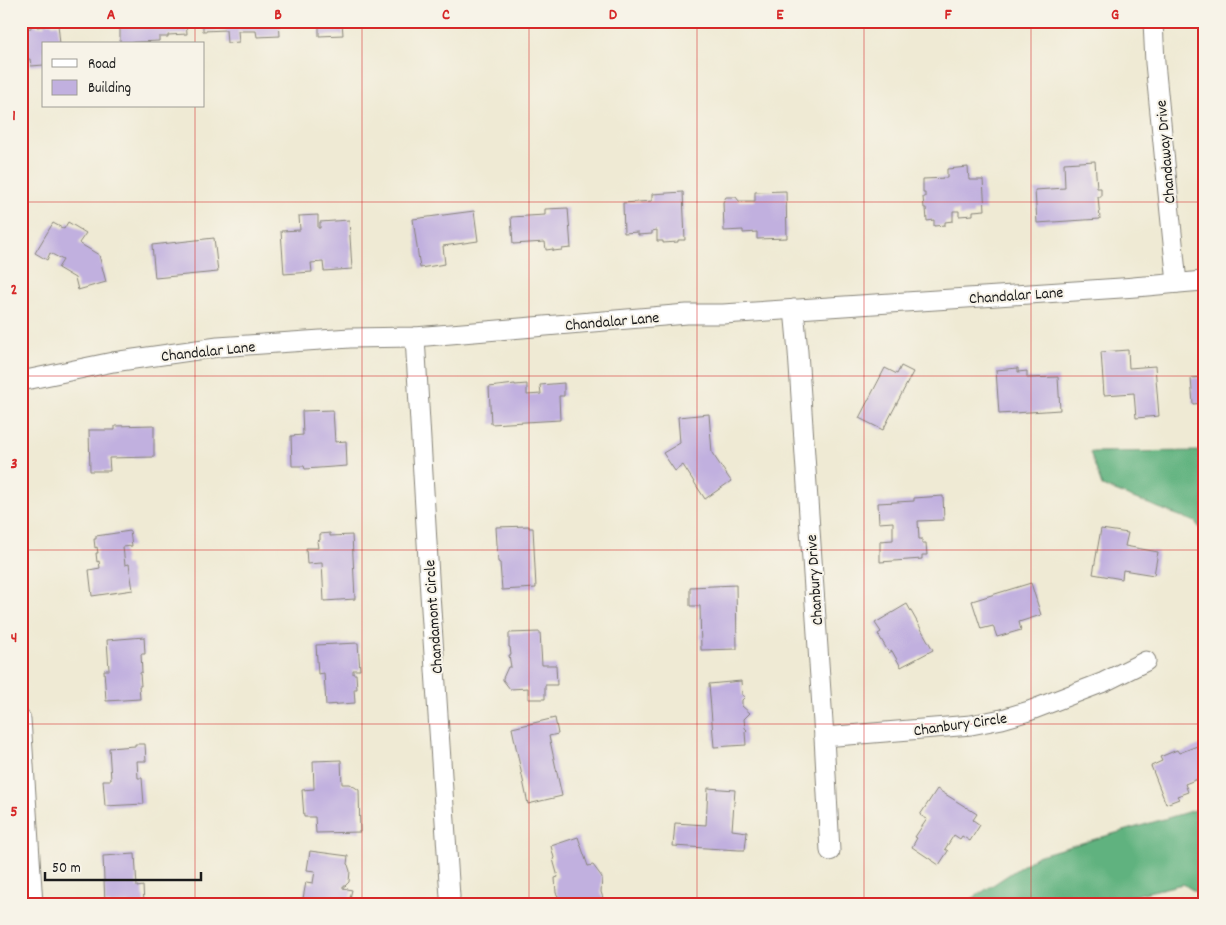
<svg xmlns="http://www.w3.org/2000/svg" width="1226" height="925" viewBox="0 0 1226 925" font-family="Dekko,sans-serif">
	<rect width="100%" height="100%" fill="#f7f3e8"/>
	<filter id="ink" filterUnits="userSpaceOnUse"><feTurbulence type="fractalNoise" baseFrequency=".02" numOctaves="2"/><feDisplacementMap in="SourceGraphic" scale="10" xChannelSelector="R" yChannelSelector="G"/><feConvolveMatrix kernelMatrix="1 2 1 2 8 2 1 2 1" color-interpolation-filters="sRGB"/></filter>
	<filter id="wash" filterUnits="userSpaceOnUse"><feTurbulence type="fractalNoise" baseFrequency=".0096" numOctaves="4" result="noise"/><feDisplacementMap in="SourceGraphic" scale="20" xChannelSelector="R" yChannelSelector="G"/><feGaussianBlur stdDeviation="1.12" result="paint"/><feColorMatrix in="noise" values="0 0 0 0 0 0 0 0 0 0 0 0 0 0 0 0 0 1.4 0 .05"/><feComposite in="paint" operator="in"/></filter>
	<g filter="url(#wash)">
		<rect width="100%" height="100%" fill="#efead4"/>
		<g fill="#60b27f" stroke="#3e674e">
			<polygon points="1205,451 1205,535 1195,522 1102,486 1090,452"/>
			<polygon points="1205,807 1205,898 1183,884 1096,904 968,904 970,900 1037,856"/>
		</g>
		<g id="blocks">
			<g fill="#c1b0df">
				<polygon points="120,21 186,21 187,34 168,35 168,37 159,37 159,41 120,43"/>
				<polygon points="203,21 279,21 280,36 257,37 256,31 238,31 239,42 227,43 226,30 203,31"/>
				<polygon points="319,21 342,21 343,35 319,36"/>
				<polygon points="45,23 52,23 52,25 58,24 60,44 44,44 44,65 31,66 30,59 21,60 21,29 31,28 31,25 37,24 37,27 45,26"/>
				<polygon points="1095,161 1097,188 1101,188 1101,197 1098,197 1100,219 1037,223 1035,190 1065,188 1064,163"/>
				<polygon points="968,167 969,180 983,180 985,210 973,211 973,215 959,216 959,211 953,211 953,221 945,222 945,225 934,226 934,220 927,221 926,208 924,208 923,197 925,197 925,193 923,193 923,179 947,178 947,169"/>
				<polygon points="786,191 787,238 757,239 757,232 743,233 743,230 724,231 723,202 726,197 736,197 739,201 755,201 755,192"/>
				<polygon points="683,192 685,240 678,240 678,242 663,243 663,241 657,241 657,230 652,231 652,234 638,235 638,232 624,233 623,203 652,201 652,194"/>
				<polygon points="568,208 571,248 562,249 562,250 553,251 553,249 546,250 545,242 513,244 511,217 545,215 545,209"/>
				<polygon points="474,211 478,241 443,246 445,264 420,268 413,219"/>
				<polygon points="318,215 318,228 320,228 320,222 349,220 352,269 324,271 323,262 311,263 312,272 284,274 281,231 300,230 299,216"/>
				<polygon points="68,222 86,233 79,243 99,255 106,282 78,290 75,278 58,268 63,260 50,253 47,260 35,253 53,223 64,229"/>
				<polygon points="214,238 218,272 155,278 152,245"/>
				<polygon points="1128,350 1129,368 1155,366 1159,416 1136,418 1134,393 1104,395 1101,352"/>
				<polygon points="901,366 913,372 883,430 859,418 885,368 897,374"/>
				<polygon points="1018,368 1018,372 1027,371 1027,378 1058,377 1060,410 999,414 996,370"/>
				<polygon points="1205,377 1205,403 1193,404 1191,378"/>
				<polygon points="564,383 564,396 559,396 560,420 491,424 489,387 515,384 515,385 527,384 527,395 541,394 540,385"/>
				<polygon points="333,410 335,442 346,441 347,466 305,469 304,466 292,466 291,436 303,435 302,411"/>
				<polygon points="709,414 712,453 731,481 705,499 683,465 675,471 663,453 680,443 678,417"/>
				<polygon points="154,425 154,457 109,458 110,471 90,471 89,430 115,430 115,426"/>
				<polygon points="943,496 944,520 918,521 919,539 922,539 922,543 926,543 927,555 922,555 922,559 880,562 880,541 893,540 893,522 879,523 878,503 914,501 914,498"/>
				<polygon points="529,526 529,528 533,528 536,588 502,590 500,563 498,562 496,527"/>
				<polygon points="1101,529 1128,533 1125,546 1158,552 1154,575 1123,570 1122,579 1093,574"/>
				<polygon points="130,531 132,546 123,547 125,565 129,564 133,590 92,596 89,570 100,568 99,561 97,562 96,553 98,553 97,547 95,548 94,539 96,539 96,536"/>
				<polygon points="330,533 330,536 352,535 355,599 324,601 322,563 307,564 306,548 318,548 317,541 320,540 320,534"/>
				<polygon points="1031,583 1041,615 1019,622 1021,630 997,637 993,626 981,629 972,601"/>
				<polygon points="736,585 737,649 701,650 700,606 690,606 690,587"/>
				<polygon points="907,604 933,650 901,667 892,651 889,653 878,634 881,632 875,623"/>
				<polygon points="540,632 542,665 556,665 557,685 545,685 545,699 528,699 528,688 510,689 503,680 503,678 508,667 511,667 509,655 511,655 510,647 509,647 509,633"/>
				<polygon points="144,637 145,654 141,654 142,672 140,673 141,686 139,686 140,699 106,701 104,670 109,670 107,640"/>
				<polygon points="358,643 360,670 353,670 353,674 356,674 357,689 354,689 355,703 326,705 324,673 318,674 316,645"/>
				<polygon points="741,681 742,695 745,697 742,700 742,706 750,713 744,719 745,728 747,730 745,732 746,745 714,747 709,684"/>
				<polygon points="555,718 558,734 549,736 562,796 528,804 512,728"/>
				<polygon points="1205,743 1205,776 1185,784 1188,792 1177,796 1179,799 1166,804 1151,766 1162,761 1160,757 1177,750 1179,753"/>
				<polygon points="135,744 145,744 146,761 137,761 138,778 142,778 144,804 105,806 103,780 111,780 109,748 135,746"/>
				<polygon points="341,760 342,784 350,784 359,790 360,832 316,833 315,817 304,817 302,790 314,789 313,761"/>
				<polygon points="708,788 735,790 732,830 747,832 745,850 739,850 673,846 675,823 706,825"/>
				<polygon points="937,789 977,814 973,820 980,825 970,841 962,836 960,839 954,835 945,849 948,851 939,865 912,847 917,838 915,837 927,819 920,815"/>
				<polygon points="578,837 588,866 593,865 602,877 601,892 605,904 577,904 576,901 568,904 563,904 556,893 555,878 558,877 553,859 554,858 551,846"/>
				<polygon points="310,851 348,856 347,864 348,865 350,871 349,882 345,886 343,886 343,888 352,890 350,898 353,898 354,904 302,904 306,882 313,883 315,871 307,870"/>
				<polygon points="135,854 137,887 143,886 144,903 105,904 103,856"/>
			</g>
		</g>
	</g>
	<g filter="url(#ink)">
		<use href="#blocks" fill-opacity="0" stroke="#868378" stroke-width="1"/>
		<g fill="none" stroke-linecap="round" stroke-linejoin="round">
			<defs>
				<g id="street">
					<polyline points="1153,21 1155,63 1177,283"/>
					<polyline points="794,309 798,352 824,737 830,851"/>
					<polyline points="415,337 430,594 450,897"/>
					<path d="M21,381L113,362L218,347L350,338L415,337L687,314H723C856,305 989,296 1121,288C1149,286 1177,283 1205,281"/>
					<polyline points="21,719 33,904"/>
					<polyline points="824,737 971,725 1002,719 1029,711 1104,682 1146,661"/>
				</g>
			</defs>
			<use href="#street" stroke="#868378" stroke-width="21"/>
			<use href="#street" stroke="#fff" stroke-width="19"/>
		</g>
	</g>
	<path fill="none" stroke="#d62828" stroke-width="1" stroke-opacity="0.55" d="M195,21V44M362,21V904M529,21V904M697,21V904M864,21V904M1031,21V904M195,106V904M21,202H1205M21,376H1205M21,550H1205M21,724H1205"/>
	<g text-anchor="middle" stroke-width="4" stroke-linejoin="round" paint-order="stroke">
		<g font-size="16" fill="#1c1c1c" stroke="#f7f3e8">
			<text transform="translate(1164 152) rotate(-95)" y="6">Chandaway Drive</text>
			<text transform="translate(1016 294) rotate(-4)" y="6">Chandalar Lane</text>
			<text transform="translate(612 320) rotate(-5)" y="6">Chandalar Lane</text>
			<text transform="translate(208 350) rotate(-6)" y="6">Chandalar Lane</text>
			<text transform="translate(813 580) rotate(-94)" y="6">Chanbury Drive</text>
			<text transform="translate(432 617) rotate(-94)" y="6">Chandamont Circle</text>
			<text transform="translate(960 723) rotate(-8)" y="6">Chanbury Circle</text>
		</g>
	</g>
	<rect width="1226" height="925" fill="none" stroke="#f7f3e8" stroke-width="55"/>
	<rect x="42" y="42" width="162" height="65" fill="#f7f3e8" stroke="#9f9d96"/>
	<rect x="52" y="59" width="25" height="8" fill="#ffffff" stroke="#9f9d96"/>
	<text x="88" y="68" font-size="15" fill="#1c1c1c">Road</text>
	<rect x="52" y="80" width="25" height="15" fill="#c1b0df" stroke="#9f9d96"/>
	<text x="88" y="92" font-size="15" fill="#1c1c1c">Building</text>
	<path d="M45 872v8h156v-8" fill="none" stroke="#1c1c1c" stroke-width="2.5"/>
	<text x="52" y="872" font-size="15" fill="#1c1c1c" stroke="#f7f3e8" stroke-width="4" paint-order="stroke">50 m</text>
	<rect x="28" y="28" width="1170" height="870" fill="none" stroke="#d62828" stroke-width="2"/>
	<g font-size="16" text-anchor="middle" font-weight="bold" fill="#d62828">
		<text x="111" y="19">A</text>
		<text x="278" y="19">B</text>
		<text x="446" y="19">C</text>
		<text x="613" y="19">D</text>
		<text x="780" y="19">E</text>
		<text x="948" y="19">F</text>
		<text x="1115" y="19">G</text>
		<text x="14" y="120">1</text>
		<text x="14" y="294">2</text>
		<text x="14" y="468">3</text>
		<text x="14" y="642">4</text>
		<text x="14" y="816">5</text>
	</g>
</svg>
